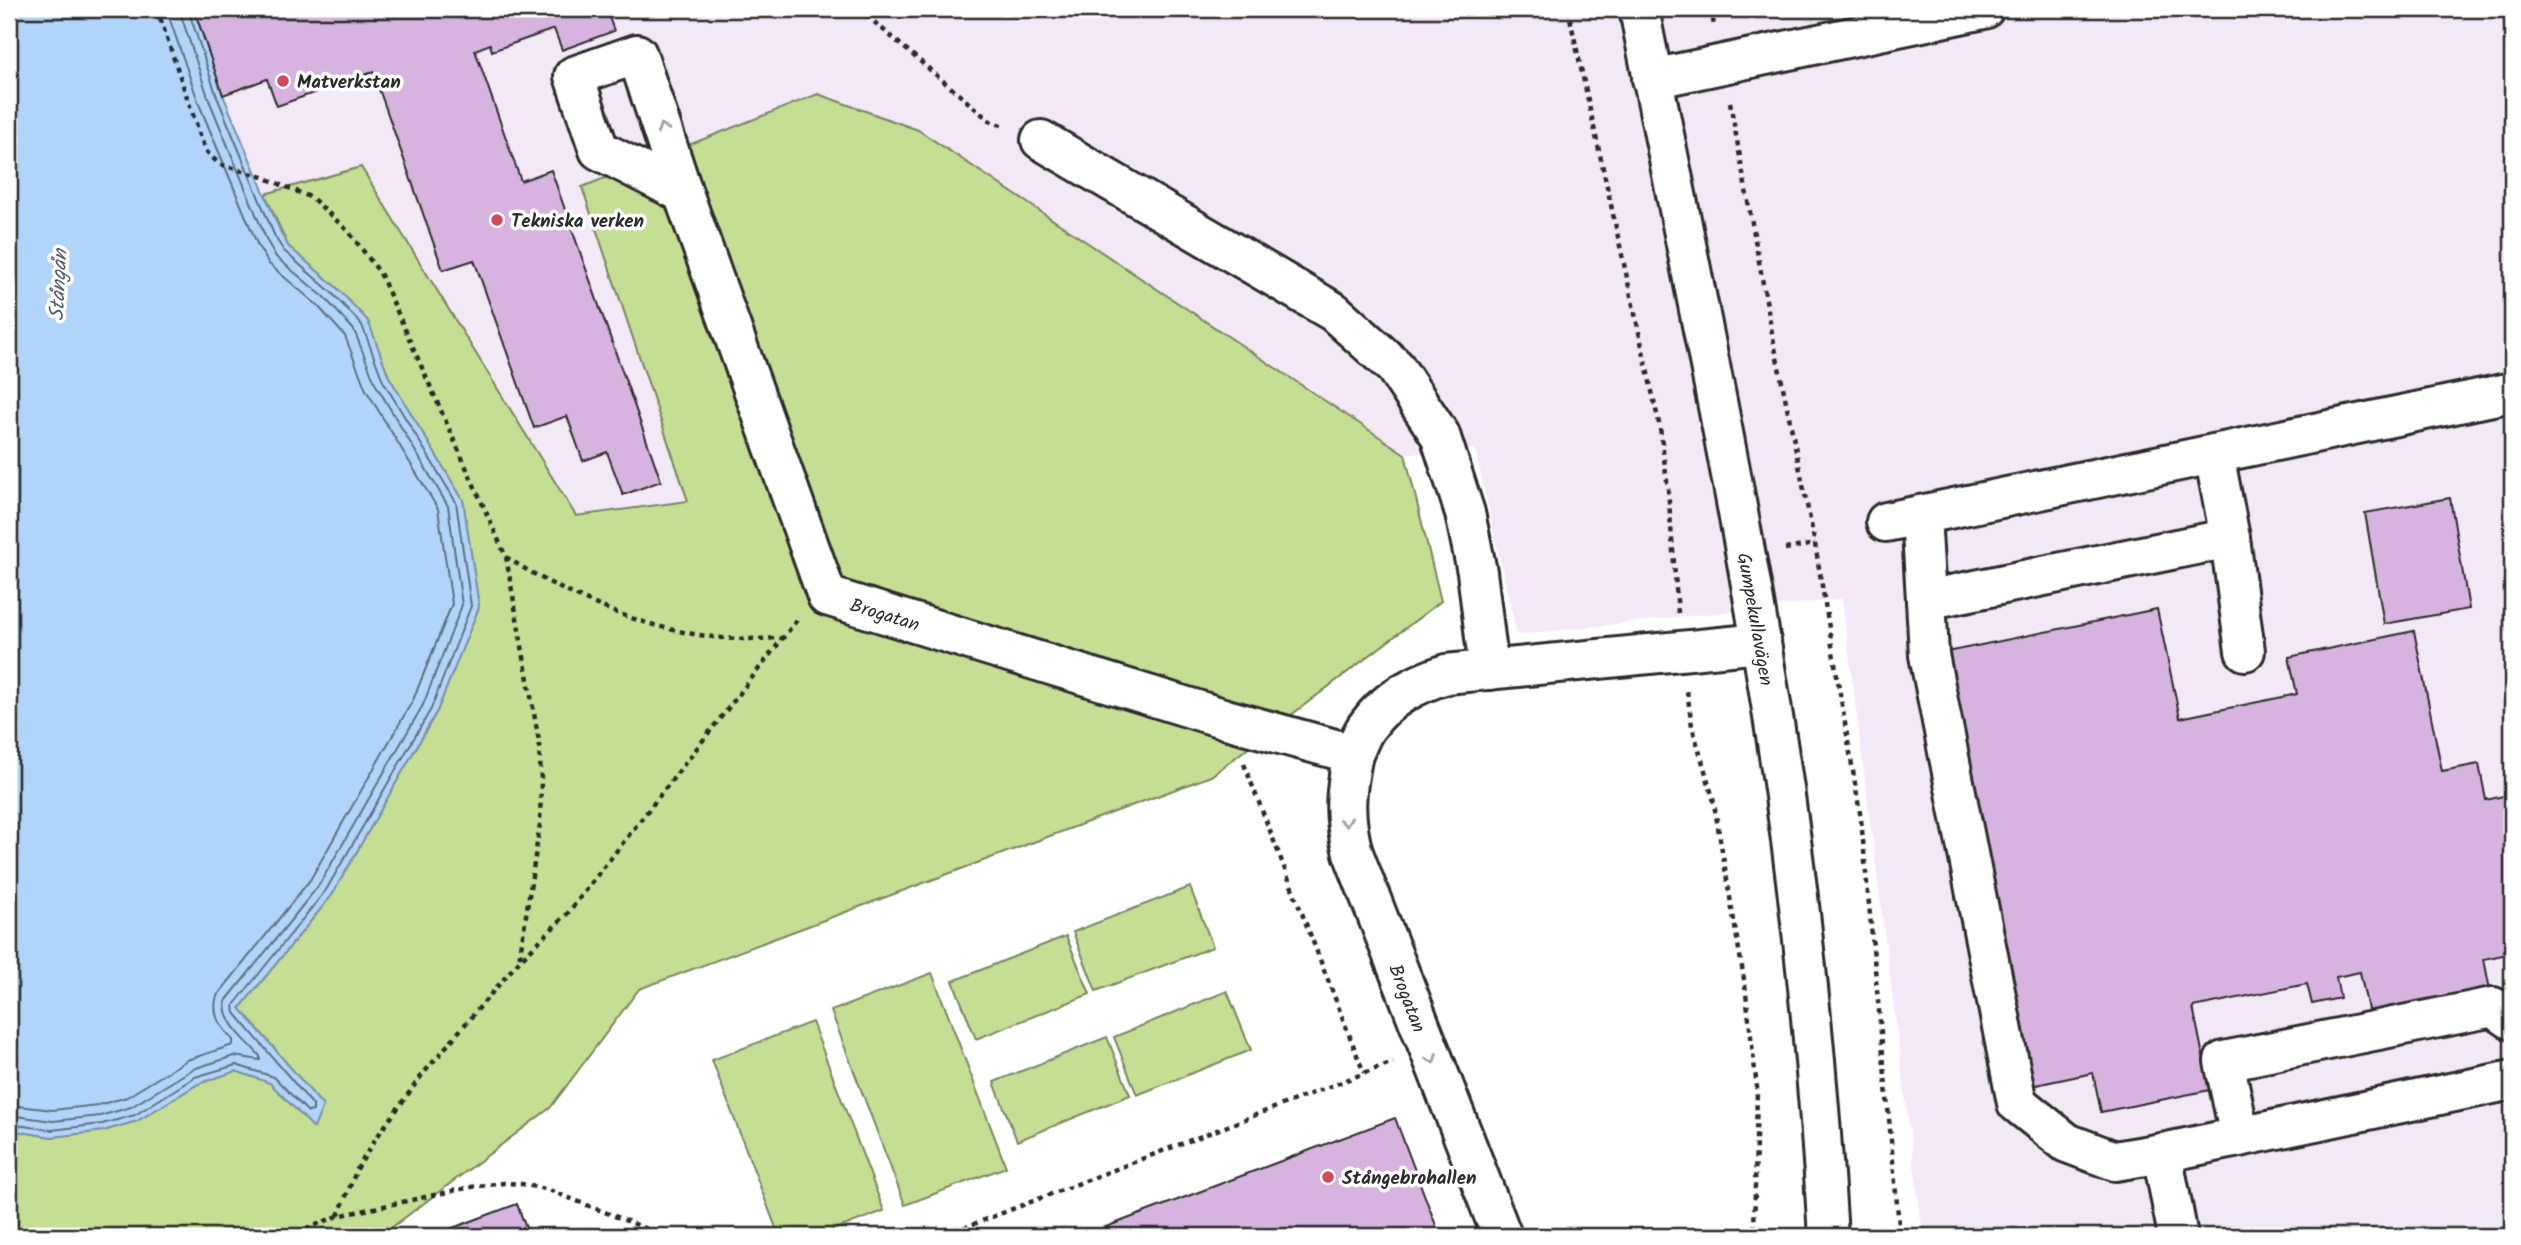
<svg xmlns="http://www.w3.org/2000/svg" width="2521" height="1245" viewBox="0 0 2521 1245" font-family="Kalam,sans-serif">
	<rect width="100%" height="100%" fill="#fff"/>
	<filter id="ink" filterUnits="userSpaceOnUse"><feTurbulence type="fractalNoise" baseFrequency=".0143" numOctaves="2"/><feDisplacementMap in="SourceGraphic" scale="14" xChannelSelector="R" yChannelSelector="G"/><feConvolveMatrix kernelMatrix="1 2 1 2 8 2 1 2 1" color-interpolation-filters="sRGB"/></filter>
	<g filter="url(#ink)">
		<polygon fill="#f3e8f5" points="194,9 2512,9 2512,1236 1923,1236 1842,599 1517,635 1475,449 1405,454 918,130 582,187 688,501 576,516 361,167 265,194 223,95"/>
		<g fill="#c4de94" stroke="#788460" stroke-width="2">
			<polygon points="818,94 918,130 1405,454 1441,601 1211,776 639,989 550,1108 387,1231 372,1236 9,1236 9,1130 52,1137 103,1131 137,1121 198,1084 236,1071 270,1083 313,1127 323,1106 240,1008 332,895 437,711 479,607 463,500 389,377 368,321 336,287 288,246 265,194 361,167 576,516 688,501 582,187"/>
			<polygon points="1190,887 1213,947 1096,991 1073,932"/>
			<polygon points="1066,936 1090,994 976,1039 953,981"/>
			<polygon points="932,973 1006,1167 905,1205 831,1011"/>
			<polygon points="1227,991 1251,1050 1137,1095 1114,1037"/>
			<polygon points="812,1022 884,1211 817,1236 779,1236 712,1060"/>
			<polygon points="1107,1037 1130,1095 1017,1141 994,1082"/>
		</g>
		<polygon fill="#b1d5fa" stroke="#7b91a7" stroke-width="2" points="9,9 194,9 223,95 281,233 288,246 336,287 368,321 389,377 463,500 479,607 437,711 332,895 240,1008 323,1106 314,1128 270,1083 236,1071 198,1084 137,1121 103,1131 52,1137 9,1130"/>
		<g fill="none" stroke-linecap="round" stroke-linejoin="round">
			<g stroke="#616f7e" stroke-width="2">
				<path d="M9,1105L53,1110L98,1105L127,1097L187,1060L233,1045V1040C221,1026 211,1016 217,996L310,880L413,700L452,604L438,509L366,390L345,336L317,305L269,264L258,246L199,104L170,20L169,9"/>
				<path d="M9,1115L53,1121L100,1116L131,1107L193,1069L234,1056L260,1060V1056C248,1042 221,1021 226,1001L319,885L423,705L462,605L448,506L376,385L354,330L325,298L276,257L267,241L209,100L179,9"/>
				<polyline points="9,1124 52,1130 102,1124 135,1115 195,1077 236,1065 274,1077 308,1112 313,1111 313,1105 235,1013 234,1005 326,890 431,709 471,606 456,502 383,381 362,325 331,292 284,251 275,237 217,97 188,9"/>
			</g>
		</g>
		<g fill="#d7b4df" stroke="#2b2b2b" stroke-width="2">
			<polygon points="194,9 622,9 608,14 614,31 562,50 554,29 492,51 490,44 475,50 521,181 551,170 661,481 623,495 607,452 583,461 567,416 534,428 474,260 443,270 373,72 277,106 267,79 223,95"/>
			<polygon points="2450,498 2469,609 2384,624 2365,513"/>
			<polygon points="2157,609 2180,718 2297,694 2289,657 2414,631 2442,771 2479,764 2486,800 2512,794 2512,953 2484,959 2491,995 2370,1019 2360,972 2336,977 2340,998 2312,1004 2307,984 2193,1007 2210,1090 2101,1112 2093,1073 2031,1086 1942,653"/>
			<polygon points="1395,1118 1440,1236 1082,1236"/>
			<polygon points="517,1204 529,1236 431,1236"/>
		</g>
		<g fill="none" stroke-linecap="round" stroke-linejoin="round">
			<defs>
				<g id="minor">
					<path d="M1639,9C1690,268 1746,527 1784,789C1805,937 1819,1087 1828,1236"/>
					<polyline points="1652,79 1984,9"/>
					<polyline points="1041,140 1334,312 1395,367 1440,435 1465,513 1477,572 1489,670"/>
					<path d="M683,193L599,150L574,76L637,54L683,193L827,596L1226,719L1353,754C1358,745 1361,733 1368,725C1387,698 1416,684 1446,674L1761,643"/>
					<polyline points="1921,515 1926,600 2230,538 2214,454"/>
					<polyline points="1886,522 2512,392"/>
					<polyline points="2230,538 2245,651"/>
					<polyline points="1926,600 1929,655 2017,1103 2067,1143 2115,1161 2162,1153"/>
					<path d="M1353,754C1345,792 1343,815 1353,853L1502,1236"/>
					<polyline points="2240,1137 2224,1061 2493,1007 2512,1020"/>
					<polyline points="2178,1236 2162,1153 2512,1080"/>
				</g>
			</defs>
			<use href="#minor" stroke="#2b2b2b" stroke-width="44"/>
			<g stroke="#2b2b2b" stroke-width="4.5" stroke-dasharray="5 5" stroke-linecap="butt">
				<polyline points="157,9 205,150 219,164 263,177 312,198 348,231 380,273 506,557 539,741 541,780 540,824 519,961"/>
				<polyline points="859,9 990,121 1004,126"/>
				<polyline points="1568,9 1660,428 1668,489 1678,613"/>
				<polyline points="1711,9 1714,25"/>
				<polyline points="639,13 651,9"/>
				<polyline points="1730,102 1772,333 1815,544 1861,819 1900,1236"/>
				<polyline points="1785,549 1815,544"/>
				<path d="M506,557C565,595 636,626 706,636C731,640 756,639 782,638"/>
				<polyline points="1687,691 1692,726 1713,798 1745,985 1757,1088 1754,1236"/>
				<polyline points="1244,764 1364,1073"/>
				<polyline points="338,1216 357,1169 374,1141 422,1075 519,961 568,913 797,620"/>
				<polyline points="287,1236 338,1216 471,1187 504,1183 522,1184 549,1190 665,1236"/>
				<polyline points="904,1236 966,1227 1393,1062"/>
			</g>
			<use href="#minor" stroke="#fff" stroke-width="38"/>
		</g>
		<defs><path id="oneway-chevron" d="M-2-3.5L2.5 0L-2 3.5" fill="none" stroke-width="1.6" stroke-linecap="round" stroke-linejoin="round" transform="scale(1.75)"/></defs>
		<g stroke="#a0a0a0">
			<use href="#oneway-chevron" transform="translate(662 128) rotate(-108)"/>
			<use href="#oneway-chevron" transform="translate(1346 822) rotate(82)"/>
			<use href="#oneway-chevron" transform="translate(1432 1059) rotate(69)"/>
		</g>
	</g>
	<g fill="#d1495b" stroke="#fff" stroke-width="2.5">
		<circle cx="283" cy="81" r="7"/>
		<circle cx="497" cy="220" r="7"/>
		<circle cx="1328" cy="1177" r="7"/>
	</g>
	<g text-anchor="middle" stroke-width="7" stroke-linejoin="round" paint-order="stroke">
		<g font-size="19" font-weight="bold" fill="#2b2b2b" stroke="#fff" text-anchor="start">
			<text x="297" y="88">Matverkstan</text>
			<text x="511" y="227">Tekniska verken</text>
			<text x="1342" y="1184">Stångebrohallen</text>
		</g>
		<g font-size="19" fill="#2b2b2b" stroke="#fff">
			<text transform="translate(885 614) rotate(17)" y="7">Brogatan</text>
			<text transform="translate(1756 619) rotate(80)" y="7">Gumpekullavägen</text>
			<text transform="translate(1408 998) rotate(69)" y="7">Brogatan</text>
		</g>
		<g font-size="21" font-style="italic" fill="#535e69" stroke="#fff">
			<text transform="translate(58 285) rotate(-87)" y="7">Stångån</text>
		</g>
	</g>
	<rect width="2521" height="1245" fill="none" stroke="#fff" stroke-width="35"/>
	<rect x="18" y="18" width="2486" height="1210" fill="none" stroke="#2b2b2b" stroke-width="2.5" filter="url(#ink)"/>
</svg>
